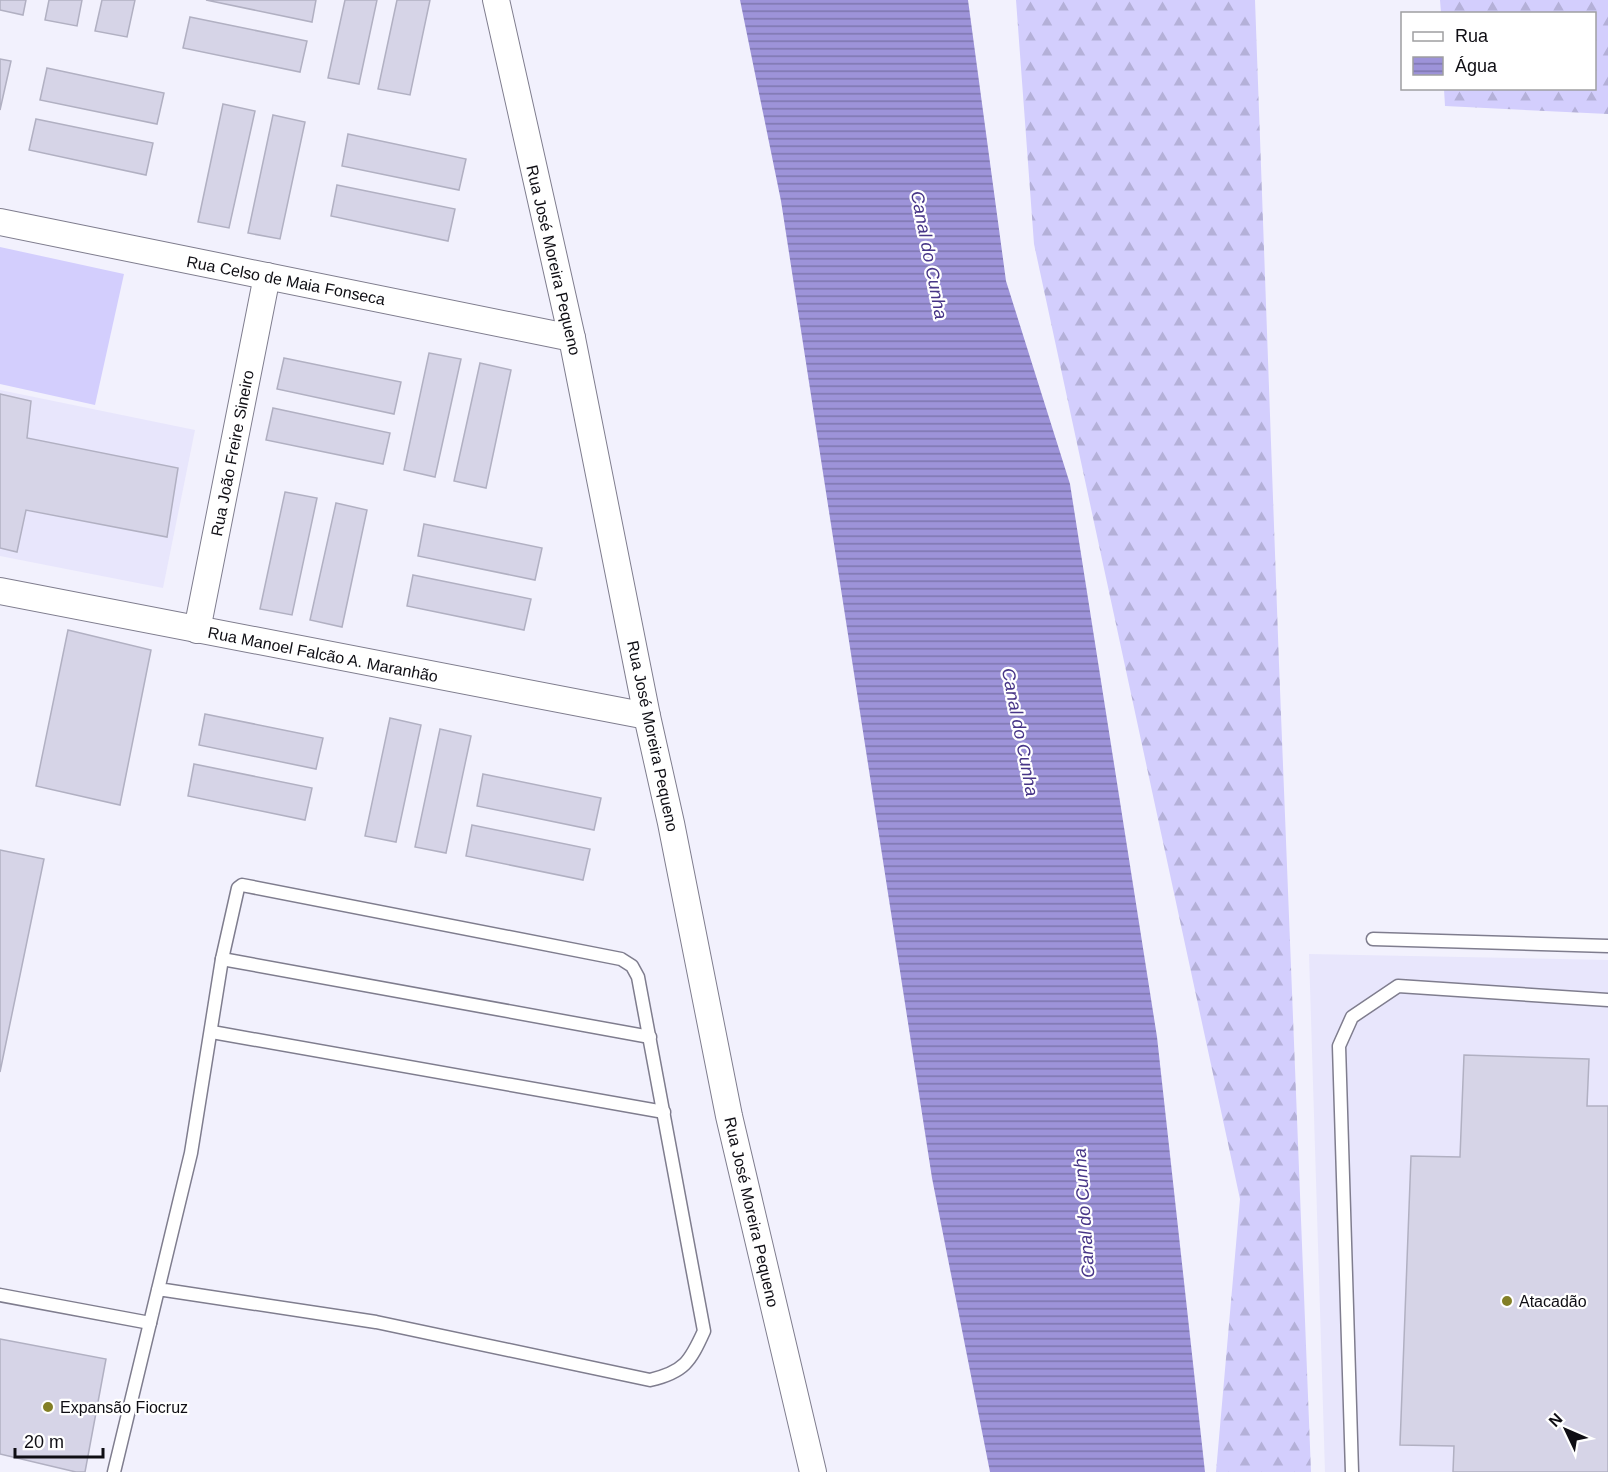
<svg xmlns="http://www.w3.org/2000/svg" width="1608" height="1472" viewBox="0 0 1608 1472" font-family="Helvetica,sans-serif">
	<defs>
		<pattern id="forest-firs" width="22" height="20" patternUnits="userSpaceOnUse" patternTransform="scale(1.5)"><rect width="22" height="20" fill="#d3cefd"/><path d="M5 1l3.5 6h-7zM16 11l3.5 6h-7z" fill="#b4b0d8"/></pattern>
		<pattern id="water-rules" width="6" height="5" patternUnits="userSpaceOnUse" patternTransform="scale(1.5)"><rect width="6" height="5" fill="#9d93d9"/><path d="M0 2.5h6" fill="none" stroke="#7e76af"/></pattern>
	</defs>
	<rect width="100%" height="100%" fill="#f2f1fd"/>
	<g fill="#e8e6fc">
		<polygon points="0,390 195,430 163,588 0,556"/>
		<polygon points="1309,954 1608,960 1608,1472 1325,1472"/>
	</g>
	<polygon fill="#d3cefd" points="0,247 124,274 95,405 0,384"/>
	<g fill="url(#forest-firs)">
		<polygon points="1016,0 1255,0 1279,664 1311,1472 1216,1472 1240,1199 1034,244"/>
		<polygon points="1440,0 1608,0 1608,114 1445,106 1444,89 1594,88 1594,14 1441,13"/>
	</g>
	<polygon fill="url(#water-rules)" points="740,0 968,0 1006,281 1070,484 1157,1037 1205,1472 990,1472 932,1178 781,201"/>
	<g fill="#d6d4e7" stroke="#b1b0c2" stroke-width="1.5">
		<polygon points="0,0 26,0 23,15 0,10"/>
		<polygon points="49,0 82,0 77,26 45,20"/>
		<polygon points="102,0 135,0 127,37 95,31"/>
		<polygon points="206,0 316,0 312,22"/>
		<polygon points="345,0 377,0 359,84 328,78"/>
		<polygon points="397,0 430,0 410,95 378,89"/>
		<polygon points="190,17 307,41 300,72 183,48"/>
		<polygon points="0,59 11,61 0,110"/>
		<polygon points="47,68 164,93 157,124 40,100"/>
		<polygon points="223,104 255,111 229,228 198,222"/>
		<polygon points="273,115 305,122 280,239 248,233"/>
		<polygon points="36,119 153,143 146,175 29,150"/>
		<polygon points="348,134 466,159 459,190 342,166"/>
		<polygon points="337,185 455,209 448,241 331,216"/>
		<polygon points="429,353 461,359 435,477 404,470"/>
		<polygon points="284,358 401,382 394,414 277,389"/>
		<polygon points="480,363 511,370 486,488 454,481"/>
		<polygon points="0,394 31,401 27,438 178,468 167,537 26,510 17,552 0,548"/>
		<polygon points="273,408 390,433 383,464 266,440"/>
		<polygon points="285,492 317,498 292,615 260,609"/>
		<polygon points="336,503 367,510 342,627 310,620"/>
		<polygon points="424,524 542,548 535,580 418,556"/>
		<polygon points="413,575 531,599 524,630 407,606"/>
		<polygon points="68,630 151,650 120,805 36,786"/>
		<polygon points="205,714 323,738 316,769 199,745"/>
		<polygon points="390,718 421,725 396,842 365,836"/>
		<polygon points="440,729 471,736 446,853 415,847"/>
		<polygon points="194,764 312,788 305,820 188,796"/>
		<polygon points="483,774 601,798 594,830 477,806"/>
		<polygon points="472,825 590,849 583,880 466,856"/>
		<polygon points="0,850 44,859 0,1072"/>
		<polygon points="1464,1055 1589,1059 1587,1106 1608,1106 1608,1472 1453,1472 1454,1446 1400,1445 1411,1156 1460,1157"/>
		<polygon points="0,1339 106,1359 85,1472 76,1472 0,1454"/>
	</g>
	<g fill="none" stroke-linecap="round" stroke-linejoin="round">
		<defs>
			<g id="lane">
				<polyline points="1373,939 1608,946"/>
				<polyline points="222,959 650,1037"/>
				<polyline points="212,1032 664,1112"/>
				<polyline points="0,1295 150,1323"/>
				<path d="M114,1472L191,1153L222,959L238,888L242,885L621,959L632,966L638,977L704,1331C690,1362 684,1372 650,1380L376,1322L158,1289"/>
				<polyline points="1352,1472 1339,1046 1352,1017 1398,986 1608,1000"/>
			</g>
			<g id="street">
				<polyline points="496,0 572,338 647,716 671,823 729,1116 813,1472"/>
				<polyline points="0,222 572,338"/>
				<polyline points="0,591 647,716"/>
				<polyline points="197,630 267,276"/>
			</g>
		</defs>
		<use href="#lane" stroke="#7f7d8e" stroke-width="15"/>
		<use href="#street" stroke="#7f7d8e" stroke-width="28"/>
		<use href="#lane" stroke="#fff" stroke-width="12"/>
		<use href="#street" stroke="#fff" stroke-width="26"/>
	</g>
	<g fill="#837f26" stroke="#fff" stroke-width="2">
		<circle cx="1507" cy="1301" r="6"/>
		<circle cx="48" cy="1407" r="6"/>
	</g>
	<g text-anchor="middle" stroke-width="4.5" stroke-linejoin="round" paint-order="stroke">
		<g font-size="16" fill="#0f0e14" stroke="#fff">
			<text transform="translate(554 260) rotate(77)" y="6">Rua José Moreira Pequeno</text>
			<text transform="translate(286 280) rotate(11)" y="6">Rua Celso de Maia Fonseca</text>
			<text transform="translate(232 453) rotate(-79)" y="6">Rua João Freire Sineiro</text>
			<text transform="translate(323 654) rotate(11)" y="6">Rua Manoel Falcão A. Maranhão</text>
			<text transform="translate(653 736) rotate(78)" y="6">Rua José Moreira Pequeno</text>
			<text transform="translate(752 1212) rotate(77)" y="6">Rua José Moreira Pequeno</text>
		</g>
		<g font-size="16" fill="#0f0e14" stroke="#fff" text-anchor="start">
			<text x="1519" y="1307">Atacadão</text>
			<text x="60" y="1413">Expansão Fiocruz</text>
		</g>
		<g font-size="18" font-style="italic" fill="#473587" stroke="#fff">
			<text transform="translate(929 255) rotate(79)" y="6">Canal do Cunha</text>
			<text transform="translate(1020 732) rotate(79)" y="6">Canal do Cunha</text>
			<text transform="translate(1084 1213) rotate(-94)" y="6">Canal do Cunha</text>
		</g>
	</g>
	<rect x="1401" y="12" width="195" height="78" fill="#ffffff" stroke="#9f9fa1" stroke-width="1.5"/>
	<rect x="1413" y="32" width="30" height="9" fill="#ffffff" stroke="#9f9fa1" stroke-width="1.5"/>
	<text x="1455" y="42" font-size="18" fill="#0f0e14">Rua</text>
	<rect x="1413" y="57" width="30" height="18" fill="url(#water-rules)" stroke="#9f9fa1" stroke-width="1.5"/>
	<text x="1455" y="72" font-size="18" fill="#0f0e14">Água</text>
	<g transform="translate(1566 1430) rotate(314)" stroke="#ffffff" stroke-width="4.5" paint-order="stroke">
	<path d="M0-4.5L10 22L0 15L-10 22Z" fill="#0f0e14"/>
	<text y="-9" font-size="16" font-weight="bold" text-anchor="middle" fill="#0f0e14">N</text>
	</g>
	<path d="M15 1448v9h88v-9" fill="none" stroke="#0f0e14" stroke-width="3"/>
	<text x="24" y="1448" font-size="18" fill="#0f0e14" stroke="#ffffff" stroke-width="4.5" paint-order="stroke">20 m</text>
</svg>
